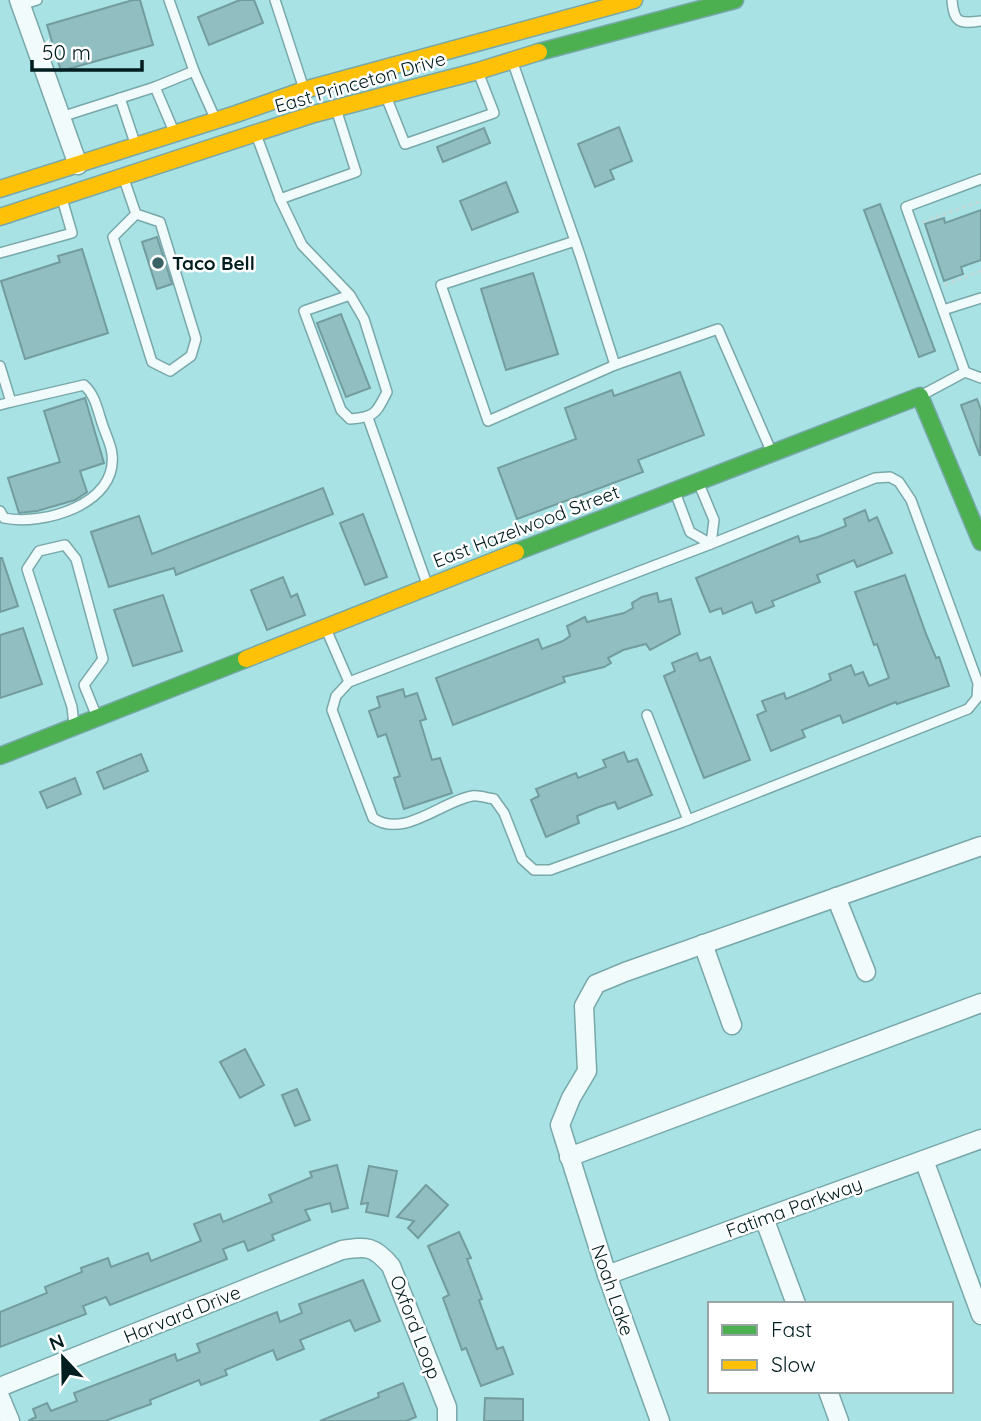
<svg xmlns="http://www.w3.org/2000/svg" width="981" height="1421" viewBox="0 0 981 1421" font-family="Quicksand,sans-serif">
	<rect width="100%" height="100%" fill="#a8e2e4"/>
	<g fill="#91bfc1" stroke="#729c9e" stroke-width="2">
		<polygon points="133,0 140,0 153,45 61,71 47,25"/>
		<polygon points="240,0 254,0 263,23 209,45 198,17"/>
		<polygon points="619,127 632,161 610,170 614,179 595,187 578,144"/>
		<polygon points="484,128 490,143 443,162 437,147"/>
		<polygon points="506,182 518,212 472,230 460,201"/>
		<polygon points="880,204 935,351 919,357 864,210"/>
		<polygon points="981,210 981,260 961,267 963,274 944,281 925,224 944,218 945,223"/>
		<polygon points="157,237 172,284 157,289 142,242"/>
		<polygon points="82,249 108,333 25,359 1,281 60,262 58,256"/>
		<polygon points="533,273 558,354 506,370 481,289"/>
		<polygon points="341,314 370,388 346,397 317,323"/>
		<polygon points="680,372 704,435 638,460 643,472 517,519 498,468 576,439 565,408 612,390 614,396"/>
		<polygon points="85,398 104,463 80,471 87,492 75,500 37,511 19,513 8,478 60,462 44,411"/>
		<polygon points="977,399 981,410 980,456 961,405"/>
		<polygon points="323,488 333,514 176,575 174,568 109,587 91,532 139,516 152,554"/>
		<polygon points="865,510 869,521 877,517 892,553 857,567 854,560 817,575 820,582 772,601 774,606 756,613 752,602 723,614 721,608 710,612 696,578 798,536 800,542 818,537 846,526 844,519"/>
		<polygon points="363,514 387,577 365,585 340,523"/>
		<polygon points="0,558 2,558 18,606 0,612"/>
		<polygon points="905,575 926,634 936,658 939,657 949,686 897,704 896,702 843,723 840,715 802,730 805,737 771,751 757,715 766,711 762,701 784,693 786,699 813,688 831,680 829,674 851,665 855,675 863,672 869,686 889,678 877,644 874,645 855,592"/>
		<polygon points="283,577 291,597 297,594 305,615 267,630 251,590"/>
		<polygon points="657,593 659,602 671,599 680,634 650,650 646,644 623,650 608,658 611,663 604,667 563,677 565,682 453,725 436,678 538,639 542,649 563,641 570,636 567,626 585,617 587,622 624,613 633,608 632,603 642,597"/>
		<polygon points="163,595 182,651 133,666 114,610"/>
		<polygon points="23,628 42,684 0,698 0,635"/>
		<polygon points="697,653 700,661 710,657 750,760 704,778 664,676 675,671 672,663"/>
		<polygon points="403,689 405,697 417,693 426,719 420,721 432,760 440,758 452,793 404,809 394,778 400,776 386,734 378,737 369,711 380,707 377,697"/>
		<polygon points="624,752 628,762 637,759 652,795 618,809 615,802 599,807 577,816 579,823 546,837 531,800 539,796 536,789 576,773 578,778 606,767 603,760"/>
		<polygon points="141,754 148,771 104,789 97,772"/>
		<polygon points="75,778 81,794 47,808 40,792"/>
		<polygon points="245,1049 264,1085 240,1098 220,1062"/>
		<polygon points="297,1089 310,1120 295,1126 282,1095"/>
		<polygon points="337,1165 348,1208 332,1212 330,1203 305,1210 310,1220 272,1235 274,1240 248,1251 244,1241 223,1249 227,1259 110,1305 106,1297 83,1306 86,1314 0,1347 0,1312 47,1293 45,1287 82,1272 81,1268 108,1258 111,1267 148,1253 151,1261 201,1241 194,1224 220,1214 223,1222 272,1202 269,1195 312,1177 310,1172"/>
		<polygon points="369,1166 397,1171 388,1216 366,1212 368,1203 361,1204"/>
		<polygon points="426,1185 448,1205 418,1238 408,1228 414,1221 397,1217"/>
		<polygon points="459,1232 471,1258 467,1259 482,1299 479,1300 497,1349 503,1347 513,1374 481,1386 466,1348 462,1350 443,1298 449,1295 428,1246"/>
		<polygon points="363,1280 380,1321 355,1331 350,1320 300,1340 304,1349 277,1360 273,1350 225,1370 227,1375 201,1385 199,1380 150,1400 151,1404 105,1421 28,1421 36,1417 33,1409 47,1403 51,1411 77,1401 74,1393 175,1354 177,1361 200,1352 197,1344 277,1312 280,1322 302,1313 299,1304"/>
		<polygon points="403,1383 416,1417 406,1421 320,1421 379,1397 378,1393"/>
		<polygon points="485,1398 523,1399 523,1421 484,1421"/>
	</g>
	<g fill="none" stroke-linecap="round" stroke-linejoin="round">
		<defs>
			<g id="lane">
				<polyline points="169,0 194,71"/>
				<polyline points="275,0 302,83"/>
				<path d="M952,0C954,23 959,24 981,21"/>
				<polyline points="21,5 37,0"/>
				<polyline points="514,66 580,255 615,365 718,329 772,453"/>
				<polyline points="155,87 172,127"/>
				<polyline points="120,98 134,140"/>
				<polyline points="387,99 405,144 494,113 480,77"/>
				<polyline points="61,117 155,87 194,71 214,116"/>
				<polyline points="257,137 280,199 356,172 337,112"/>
				<polyline points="125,182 136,214 113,237 152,362 170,371 191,356 196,339 160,222 136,214"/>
				<path d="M280,199L302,245L350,295L364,319L387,392C376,413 376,417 350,419L341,410L304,311L350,295"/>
				<polyline points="575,241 441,285 488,421 615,365"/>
				<polyline points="0,253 72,233 63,202"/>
				<polyline points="943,310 981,298"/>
				<polyline points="0,366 11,402 0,405"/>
				<polyline points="965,372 906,207 981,179"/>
				<polyline points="922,395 965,372 981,378"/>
				<polyline points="368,418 427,584"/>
				<path d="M890,477L899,482L911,500L978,683L977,698L968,709L683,822L550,870H534L522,859L504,813L494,799C487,798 478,795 472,796C440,802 404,839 373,818L332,710L336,696L349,682L711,544L875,478Z"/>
				<polyline points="675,492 690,532 711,544 714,520 699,484"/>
				<path d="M0,511L4,518C42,526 118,505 112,454C111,444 105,433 102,423C97,408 95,395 84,385L11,402"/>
				<polyline points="326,629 349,682"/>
				<polyline points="647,715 688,820"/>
				<polyline points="74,725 72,707 27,569 39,551 65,545 76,559 103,659 84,685 97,717"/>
			</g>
			<g id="street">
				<polyline points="19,0 78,165"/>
				<polyline points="836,897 866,972"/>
				<polyline points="703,944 732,1025"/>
				<polyline points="569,1157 981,1003"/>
				<polyline points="924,1160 981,1315"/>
				<polyline points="764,1218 796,1304"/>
				<polyline points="607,1275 981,1139"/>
				<path d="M0,1387L342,1250C367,1246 374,1246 391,1266L447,1407V1421"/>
				<polyline points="828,1391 839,1421"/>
				<polyline points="0,1397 10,1421"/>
				<polyline points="660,1421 607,1275 560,1125 571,1098 587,1071 584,1006 596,984 625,972 981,846"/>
			</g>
			<g id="fast">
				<polyline points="539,52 735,0"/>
				<polyline points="516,552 920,396 981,542"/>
				<polyline points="0,756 246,659"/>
			</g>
			<g id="slow">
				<polyline points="0,189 236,114 304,90 634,0"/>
				<polyline points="0,217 314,114 478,71 539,52"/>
				<polyline points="246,659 516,552"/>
			</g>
		</defs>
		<use href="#lane" stroke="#78a8aa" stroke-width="12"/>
		<use href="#street" stroke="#78a8aa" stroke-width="21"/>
		<use href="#fast" stroke="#78a8aa" stroke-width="19"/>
		<use href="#slow" stroke="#78a8aa" stroke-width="19"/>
		<g stroke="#c5d7d7" stroke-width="2.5" stroke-dasharray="3.5 3.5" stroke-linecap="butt">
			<polyline points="923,222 981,201"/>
			<polyline points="945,285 981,271"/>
		</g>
		<use href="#lane" stroke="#f2fbfb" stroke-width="9"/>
		<use href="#street" stroke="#f2fbfb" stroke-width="18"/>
		<use href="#fast" stroke="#4caf50" stroke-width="16"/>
		<use href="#slow" stroke="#ffc107" stroke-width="16"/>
	</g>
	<circle fill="#3b6264" stroke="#fff" stroke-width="2.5" cx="158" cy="263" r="7"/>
	<g text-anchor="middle" stroke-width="5" stroke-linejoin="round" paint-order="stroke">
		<g font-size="19" fill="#001d1f" stroke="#fff">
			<text transform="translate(360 82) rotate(-16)" y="7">East Princeton Drive</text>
			<text transform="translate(526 526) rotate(-21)" y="7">East Hazelwood Street</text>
			<text transform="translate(794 1207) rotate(-20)" y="7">Fatima Parkway</text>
			<text transform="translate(613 1290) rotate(71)" y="7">Noah Lake</text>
			<text transform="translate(182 1314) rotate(-22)" y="7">Harvard Drive</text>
			<text transform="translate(416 1327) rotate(69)" y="7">Oxford Loop</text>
		</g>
		<g font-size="19" font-weight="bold" fill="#001d1f" stroke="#fff" text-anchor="start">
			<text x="172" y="270">Taco Bell</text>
		</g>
	</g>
	<rect x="708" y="1302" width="245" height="91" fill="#ffffff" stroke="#99a5a5" stroke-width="2"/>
	<rect x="722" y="1325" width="35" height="10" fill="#4caf50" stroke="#99a5a5" stroke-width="2"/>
	<text x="771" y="1337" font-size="21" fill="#001d1f">Fast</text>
	<rect x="722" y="1360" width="35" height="10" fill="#ffc107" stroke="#99a5a5" stroke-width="2"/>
	<text x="771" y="1372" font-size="21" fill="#001d1f">Slow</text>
	<g transform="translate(63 1358) rotate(338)" stroke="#ffffff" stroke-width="5" paint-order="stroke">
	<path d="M0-5L12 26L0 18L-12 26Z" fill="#001d1f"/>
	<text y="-10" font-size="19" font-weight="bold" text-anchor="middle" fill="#001d1f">N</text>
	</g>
	<path d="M32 60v10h110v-10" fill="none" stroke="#001d1f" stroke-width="3.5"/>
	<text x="42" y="60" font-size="21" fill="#001d1f" stroke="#ffffff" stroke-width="5" paint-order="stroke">50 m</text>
</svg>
